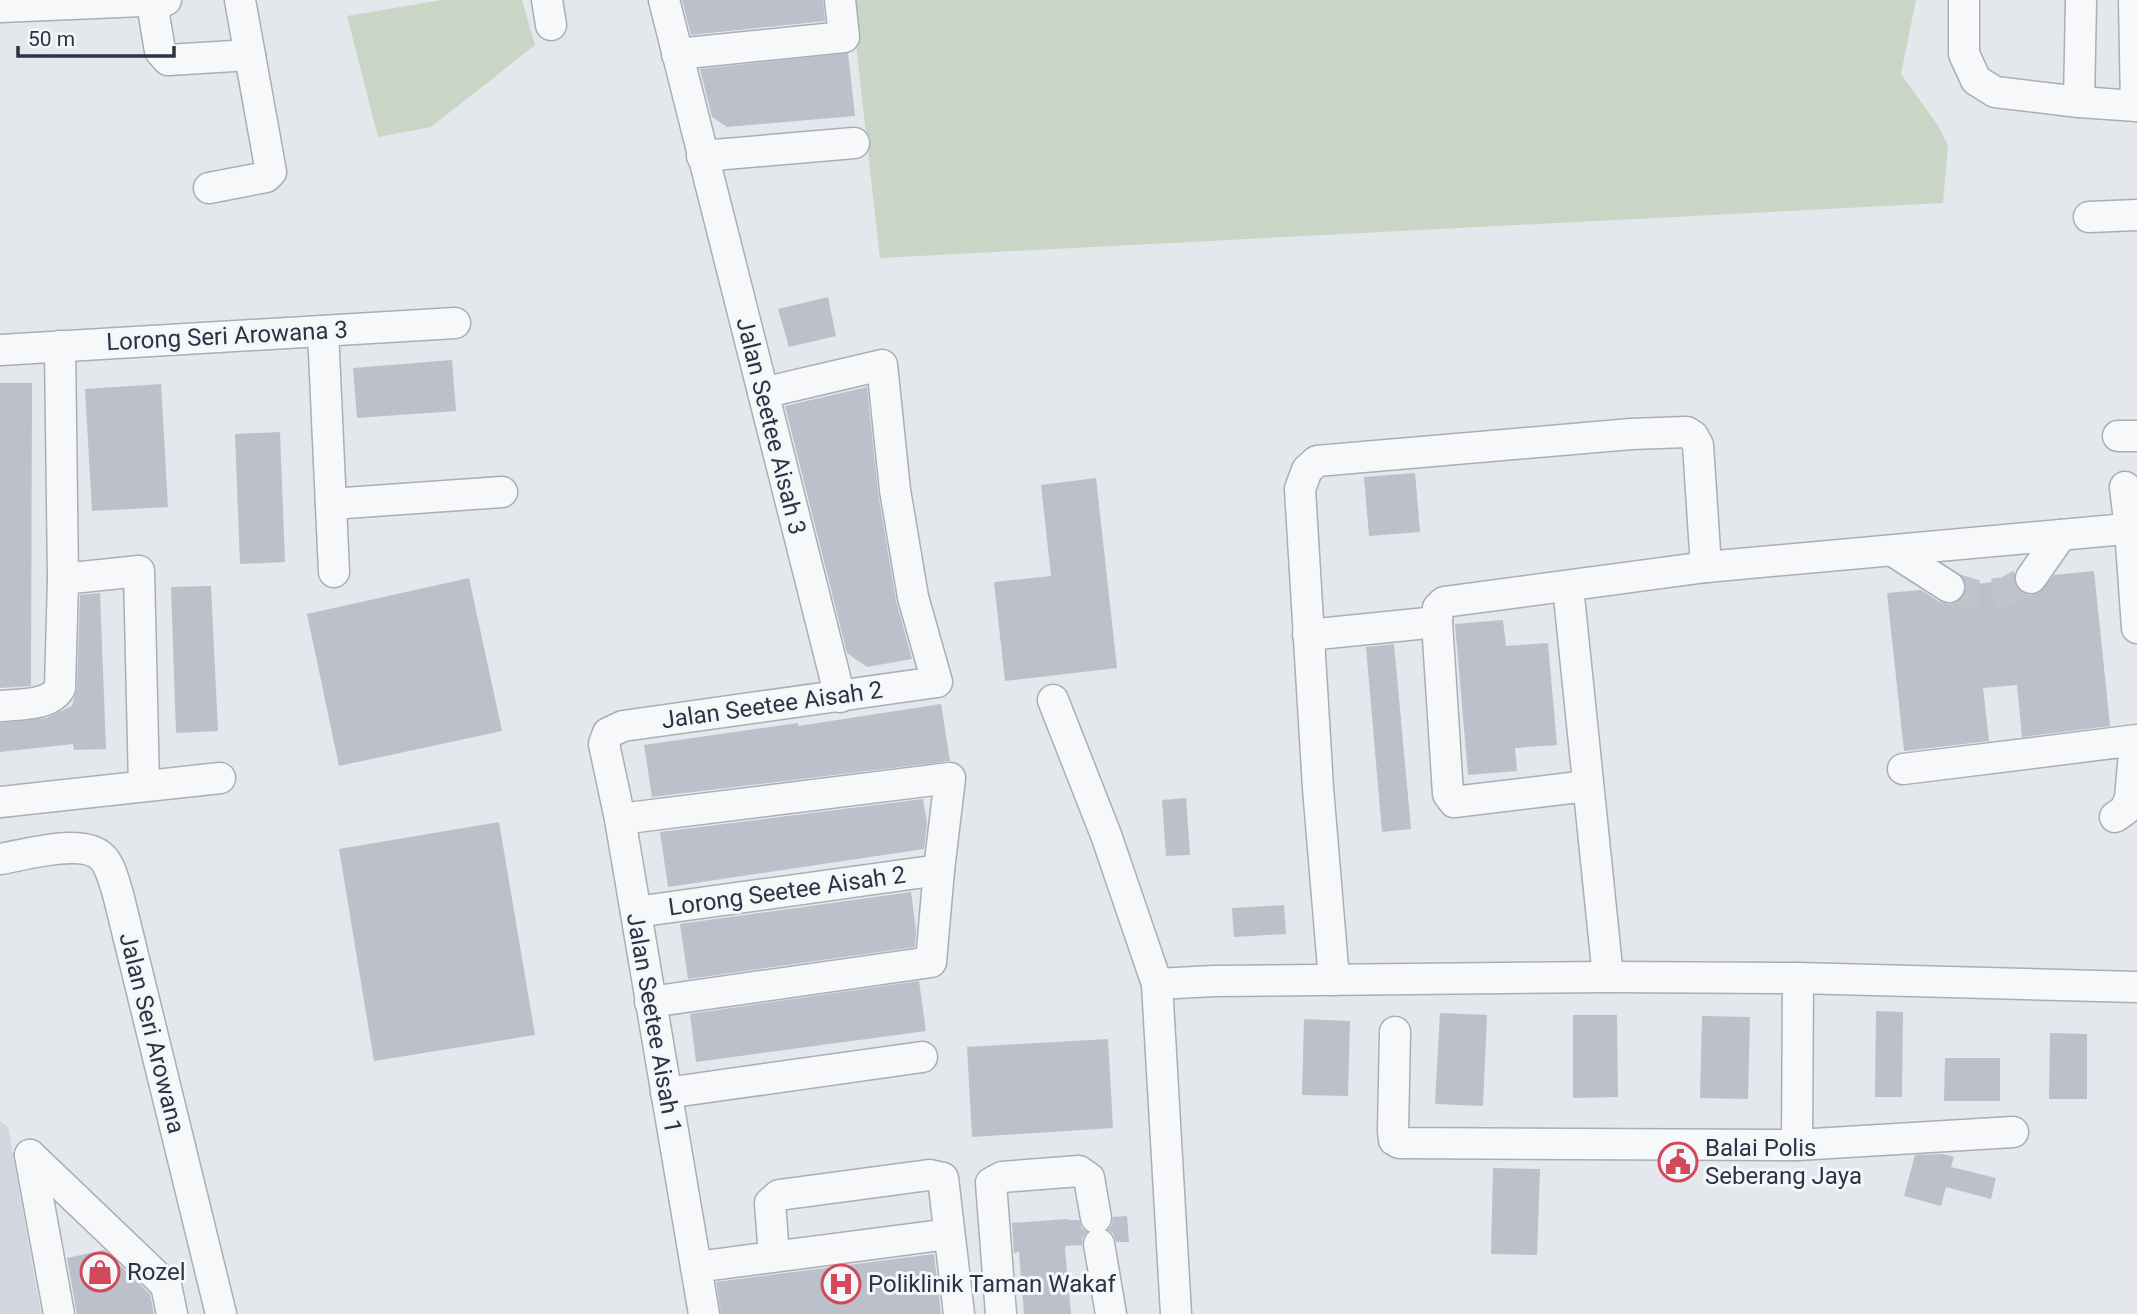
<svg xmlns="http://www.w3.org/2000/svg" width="2137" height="1314" viewBox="0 0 2137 1314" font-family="Roboto,sans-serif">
	<rect width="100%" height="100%" fill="#e4e7ec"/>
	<polygon fill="#d2d6de" points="0,1121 8,1127 41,1314 0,1314"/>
	<g fill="#c9d6c5">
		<polygon points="442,0 522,0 535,45 431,127 378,137 347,16"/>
		<polygon points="851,0 1916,0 1901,74 1937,124 1948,145 1943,203 880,258"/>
	</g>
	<g fill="#bbc0ca">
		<polygon points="682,0 823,0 825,21 691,35"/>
		<polygon points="848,53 855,116 727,127 712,117 700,69"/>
		<polygon points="828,297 836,336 789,347 778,309"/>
		<polygon points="452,360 456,411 357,418 353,368"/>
		<polygon points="0,383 32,383 31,686 0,688"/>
		<polygon points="161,384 168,507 92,511 85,389"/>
		<polygon points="867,387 878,493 896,600 912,659 867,667 847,653 785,406"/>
		<polygon points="280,432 285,562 240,564 235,434"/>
		<polygon points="1415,473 1420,532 1369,536 1364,477"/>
		<polygon points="1096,478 1117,668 1005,681 994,582 1051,576 1041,485"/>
		<polygon points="2094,571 2110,726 2022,737 2017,685 1983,688 1989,741 1904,751 1887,593 1921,590 1940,602 1949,604 1956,603 1963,597 1966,585 2014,580 2016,586 2020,592 2030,595 2039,593 2054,575"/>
		<polygon points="469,578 502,731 339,766 307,614"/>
		<polygon points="211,586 218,731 176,733 171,587"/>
		<polygon points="100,593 106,749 74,750 73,744 0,752 0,723 46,718 72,706 77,688 80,595"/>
		<polygon points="1503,620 1506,646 1548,643 1557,745 1515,748 1517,771 1468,775 1455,624"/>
		<polygon points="1394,644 1411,829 1382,832 1366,647"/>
		<polygon points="941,704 950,761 652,797 644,745 798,723 798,726"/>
		<polygon points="1186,798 1190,855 1166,856 1162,800"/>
		<polygon points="923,799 927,823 924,849 668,887 660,832"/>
		<polygon points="499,822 535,1035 374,1061 339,849"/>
		<polygon points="911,892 916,930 915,947 688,979 680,924"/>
		<polygon points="1284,905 1286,934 1234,937 1232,908"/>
		<polygon points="919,981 926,1031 696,1062 690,1014"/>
		<polygon points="1876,1011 1903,1012 1902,1097 1875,1097"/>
		<polygon points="1440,1013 1487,1015 1483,1106 1435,1104"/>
		<polygon points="1573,1015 1617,1015 1618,1097 1573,1098"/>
		<polygon points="1702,1016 1750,1017 1748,1099 1700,1098"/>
		<polygon points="1304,1019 1350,1021 1348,1096 1302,1095"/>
		<polygon points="2050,1033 2087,1034 2087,1099 2049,1099"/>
		<polygon points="1108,1039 1113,1128 972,1137 967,1047"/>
		<polygon points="1945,1058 2000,1058 2000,1101 1944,1101"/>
		<polygon points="1943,1154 1954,1157 1951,1167 1996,1178 1991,1199 1946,1187 1941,1206 1904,1196 1915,1155"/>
		<polygon points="1493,1168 1540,1169 1537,1255 1491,1254"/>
		<polygon points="1127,1216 1129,1242 1116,1242 1113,1233 1108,1230 1112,1225 1113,1217"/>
		<polygon points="1068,1219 1068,1220 1079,1220 1082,1229 1087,1232 1082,1239 1082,1245 1066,1246 1065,1249 1071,1314 1024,1314 1019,1252 1014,1253 1012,1223"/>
		<polygon points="104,1250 150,1294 154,1314 77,1314 67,1258"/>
		<polygon points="934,1254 941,1314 721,1314 716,1282"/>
	</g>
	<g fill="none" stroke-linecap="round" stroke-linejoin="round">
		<polyline stroke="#bfc3cb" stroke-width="30" stroke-dasharray="30 15" stroke-linecap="butt" points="1949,587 1976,595 2006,592 2031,578"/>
		<defs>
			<g id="minor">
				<polyline points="159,0 154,15 160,51 168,60 250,55"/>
				<polyline points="547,0 551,25"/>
				<polyline points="664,0 840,697"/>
				<polyline points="1964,0 1964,54 1976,80 1995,92 2079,102 2081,0"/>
				<polyline points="2134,0 2136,106"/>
				<polyline points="0,7 166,0"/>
				<polyline points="677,54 844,37 840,0"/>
				<polyline points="2079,102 2137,106"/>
				<polyline points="702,156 854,143"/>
				<polyline points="209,188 266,177 271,172 240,0"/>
				<polyline points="2089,217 2137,215"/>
				<polyline points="323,331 334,572"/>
				<polyline points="0,350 455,323"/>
				<polyline points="2118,436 2137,436"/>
				<polyline points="2125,487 2130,529 2137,628"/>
				<polyline points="331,504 502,492"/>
				<polyline points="1893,551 1949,587"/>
				<polyline points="2031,578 2061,535"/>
				<polyline points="63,579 139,571 144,786"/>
				<polyline points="1568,587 1608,977"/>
				<polyline points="1308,635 1437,622"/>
				<polyline points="1053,700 1106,835 1157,984 1176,1314"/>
				<path d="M0,706C19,704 50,706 60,688L63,579L60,346"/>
				<polyline points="1903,769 2137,740"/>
				<polyline points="1587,786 1454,802 1448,794 1437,622 1438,608 1444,602 1706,567 2137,528"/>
				<polyline points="0,802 220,778"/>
				<polyline points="2115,817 2125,810 2130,798 2135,741"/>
				<polyline points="620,819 950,778 939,870 931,962 650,1002"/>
				<path d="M0,859C25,855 84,837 103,858C111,867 114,882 118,894L221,1314"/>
				<polyline points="636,912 939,870"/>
				<polyline points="1334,980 1318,788 1300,489 1307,470 1317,461 1631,434 1687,432 1693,436 1698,445 1706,567"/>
				<polyline points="1157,984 1214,981 1608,977 1798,978 2137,987"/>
				<polyline points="1395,1032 1393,1131 1394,1140 1399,1143 1797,1145 2013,1132"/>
				<polyline points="666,1093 922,1057"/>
				<polyline points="1797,1145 1798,978"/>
				<polyline points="30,1155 166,1285 172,1314"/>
				<polyline points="30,1155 59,1314"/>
				<polyline points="1099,1244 1111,1314"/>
				<polyline points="774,1256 770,1203 779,1195 929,1175 943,1178 959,1314"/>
				<polyline points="696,1267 949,1234"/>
				<polyline points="704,1314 620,819 604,744 608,733 623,726 937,682 913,597 895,490 882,365 763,393"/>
				<polyline points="1001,1314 991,1183 1002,1177 1079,1171 1089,1178 1096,1218"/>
			</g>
		</defs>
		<use href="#minor" stroke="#a9aeb7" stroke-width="33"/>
		<use href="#minor" stroke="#f7f8fa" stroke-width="30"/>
	</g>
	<defs>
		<symbol id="civic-ring" viewBox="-11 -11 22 22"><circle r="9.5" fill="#f4f6f9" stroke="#d1495b" stroke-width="1.5"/><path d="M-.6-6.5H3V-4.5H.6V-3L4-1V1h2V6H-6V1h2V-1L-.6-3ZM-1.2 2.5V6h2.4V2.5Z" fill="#d1495b"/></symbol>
		<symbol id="shop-ring" viewBox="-11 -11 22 22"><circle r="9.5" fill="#f4f6f9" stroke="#d1495b" stroke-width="1.5"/><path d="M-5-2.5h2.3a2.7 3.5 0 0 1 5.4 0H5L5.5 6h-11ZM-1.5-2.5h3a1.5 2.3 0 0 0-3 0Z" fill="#d1495b"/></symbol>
		<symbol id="hospital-ring" viewBox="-11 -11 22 22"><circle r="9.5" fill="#f4f6f9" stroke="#d1495b" stroke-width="1.5"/><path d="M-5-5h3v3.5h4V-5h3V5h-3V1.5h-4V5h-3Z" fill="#d1495b"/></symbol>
	</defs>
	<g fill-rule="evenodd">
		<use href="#civic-ring" x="1656" y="1140" width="44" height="44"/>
		<use href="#shop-ring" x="78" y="1250" width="44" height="44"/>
		<use href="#hospital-ring" x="819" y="1262" width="44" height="44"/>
	</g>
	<g text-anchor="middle" stroke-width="6" stroke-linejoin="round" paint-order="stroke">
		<g font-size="24" fill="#2b3445" stroke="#f4f6f9">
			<text transform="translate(227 336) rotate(-3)" y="8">Lorong Seri Arowana 3</text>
			<text transform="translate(771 426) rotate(76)" y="8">Jalan Seetee Aisah 3</text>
			<text transform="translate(772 705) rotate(-8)" y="8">Jalan Seetee Aisah 2</text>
			<text transform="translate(787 891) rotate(-8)" y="8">Lorong Seetee Aisah 2</text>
			<text transform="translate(654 1023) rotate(80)" y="8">Jalan Seetee Aisah 1</text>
			<text transform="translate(152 1033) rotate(76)" y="8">Jalan Seri Arowana</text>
		</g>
		<g font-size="24" fill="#2b3445" stroke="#f4f6f9" text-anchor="start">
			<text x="1705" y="1156">Balai Polis<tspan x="1705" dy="28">Seberang Jaya</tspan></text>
			<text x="127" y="1280">Rozel</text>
			<text x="868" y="1292">Poliklinik Taman Wakaf</text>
		</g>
	</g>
	<path d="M18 46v10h156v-10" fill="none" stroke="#2b3445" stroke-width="3.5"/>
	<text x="28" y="46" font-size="21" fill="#2b3445" stroke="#f4f6f9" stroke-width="5" paint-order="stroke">50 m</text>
</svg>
